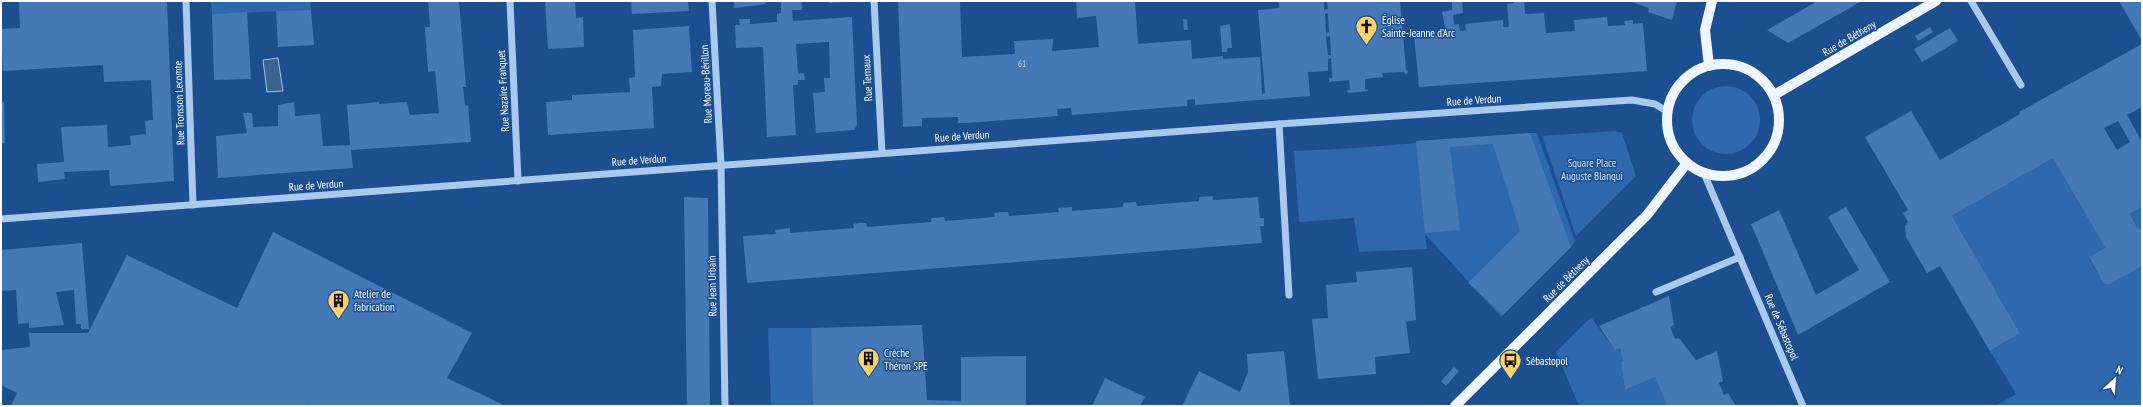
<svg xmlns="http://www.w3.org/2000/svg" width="2143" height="407" viewBox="0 0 2143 407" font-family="'PT Sans Narrow',sans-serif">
	<rect width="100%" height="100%" fill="#1b4f8f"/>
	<g fill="#2e69ad">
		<polygon points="211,1 310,1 311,10 212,14"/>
		<circle cx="1726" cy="120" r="34"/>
		<polygon points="1615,131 1622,133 1636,176 1576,236 1542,136"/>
		<path d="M1530,133H1537L1575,241L1571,247L1501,317L1425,234L1427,249L1359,252L1354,218L1299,222L1294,151C1373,149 1451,139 1530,133Z"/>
		<polygon points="2053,158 2105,248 2089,258 2103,283 2109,285 2142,266 2142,406 1996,406 2016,394 1990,351 2020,333 1952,216"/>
		<polygon points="2142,207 2142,227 2138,229 2130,214"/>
		<polygon points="1591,317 1615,350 1620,348 1623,361 1621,362 1625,390 1655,377 1667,406 1579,406 1556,352"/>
		<polygon points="768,328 811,328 813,406 771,406"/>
	</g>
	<polygon fill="#3c6290" stroke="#9cc4f0" points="278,58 283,91 267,92 263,60"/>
	<g fill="#4478b7" fill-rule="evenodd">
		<polygon points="37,1 167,1 174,181 110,186 109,170 64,172 65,179 38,182 37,164 64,162 61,127 107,125 108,147 131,145 130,136 146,134 145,121 153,120 151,80 104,82 103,65 3,71 1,29 20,28 19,2"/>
		<polygon points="428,1 459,1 466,87 463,87 465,106 468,105 471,142 351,150 353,168 218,178 216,136 247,133 243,113 252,113 253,127 278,126 278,105 294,102 295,116 320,114 323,146 350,145 347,105 379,102 379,104 407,102 410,115 439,113 435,71 428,72 425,27 430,27"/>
		<polygon points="545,1 575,1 576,18 583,17 584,47 548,49"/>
		<polygon points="631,1 688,1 689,11 632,14"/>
		<polygon points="734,1 765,1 766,4 734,8"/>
		<polygon points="781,1 802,1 802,10 792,10 793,21 852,17 857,125 854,130 816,133 813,93 825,92 824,78 830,78 829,42 796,44 798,74 804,73 805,80 798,80 798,85 793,85 796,135 767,137 763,47 736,48 735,25 740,25 739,19 750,19 750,24 777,22 777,14 781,13"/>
		<polygon points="829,1 844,1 844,2 829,3"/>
		<path d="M898,1H960L962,57L1015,54L1014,41L1053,39L1052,51L1099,47L1096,16L1077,18L1076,1H1135L1138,44L1191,40L1192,59L1223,56V59L1260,57L1262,94L1265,93L1258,10L1279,8V1H1324V10L1328,9L1327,1H1400L1406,69L1408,72L1406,75L1404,72L1382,73L1383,77L1365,79V90L1367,89L1368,91L1348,93L1347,90H1350L1349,80L1329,82V78H1332L1331,58L1328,59V71L1308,72L1310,96L1195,105V99L1187,100V106L1072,115L1071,108L1057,109L1058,116L966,123H958V117L922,118V126L903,127ZM1328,13L1329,32L1326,33L1325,14ZM1330,36L1331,55H1328L1326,37Z"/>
		<polygon points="1452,1 1462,1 1463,13 1453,15 1454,25 1459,24 1460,31 1466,30 1465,24 1503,20 1503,27 1509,27 1507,4 1514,3 1514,1 1524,1 1525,14 1544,13 1546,33 1575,31 1574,20 1607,17 1608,26 1625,25 1624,21 1633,20 1633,24 1643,23 1647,71 1419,87 1414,35 1446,32 1442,12 1452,10"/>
		<polygon points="1629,1 1677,1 1672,20 1648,12 1649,8"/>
		<polygon points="1813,1 1862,1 1788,43 1767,30 1814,3"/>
		<polygon points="2119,1 2142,1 2142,41"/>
		<polygon points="311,10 314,45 278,47 276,11"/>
		<polygon points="247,12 251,79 214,80 212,14"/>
		<polygon points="1183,19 1187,19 1188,30 1184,30"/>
		<polygon points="1230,24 1232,48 1227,48 1227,52 1222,52 1220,26"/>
		<polygon points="689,26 692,72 662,74 661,86 652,87 654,128 548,135 546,102 572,100 572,95 630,92 629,78 635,77 633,30"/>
		<polygon points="1930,27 1933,32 1918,41 1915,36"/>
		<polygon points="1950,28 1958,41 1922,62 1914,49"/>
		<path d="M2142,44V107L2127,115L2142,142V207L2130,214L2138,229L2142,227V266L2109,285L2103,283L2089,257L2105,248L2053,158L1952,216L2020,333L1990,351L1940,266L1927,273L1906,237L1905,226L1908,222L1903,213L1908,210L1865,137L1911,111L1940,160L2020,114L2019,112ZM2118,121L2130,142L2117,150L2104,128Z"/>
		<polygon points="1,102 4,102 5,143 1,143"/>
		<polygon points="1530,133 1571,247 1503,315 1468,283 1520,231 1493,144 1450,147 1460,230 1425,233 1416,141"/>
		<polygon points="1213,196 1213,200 1258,197 1260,218 1264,218 1264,226 1260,226 1262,243 747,283 743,236 776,234 775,230 790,228 790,233 854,228 853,224 859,223 866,223 867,227 931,222 931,218 944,217 945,221 995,217 994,213 1003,212 1008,212 1009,216 1059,212 1058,208 1072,207 1072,211 1123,207 1123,203 1136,202 1137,206 1199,201 1199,197"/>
		<polygon points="684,197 708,198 710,406 687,406"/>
		<polygon points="1846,207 1890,282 1798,335 1751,224 1779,210 1816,295 1859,270 1828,217"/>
		<polygon points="273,232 472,333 447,378 506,406 312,406 308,404 307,406 11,406 17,393 1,385 1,350 30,347 29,333 88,333 127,255 237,308"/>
		<polygon points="82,243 89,329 81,329 81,324 76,324 74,290 56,292 64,325 29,328 29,323 18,324 16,290 1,291 1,250"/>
		<polygon points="1412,267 1416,320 1406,322 1410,353 1375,357 1376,374 1318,379 1312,319 1328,318 1326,285 1357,282 1356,272"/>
		<polygon points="1669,296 1674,325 1670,327 1675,339 1679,338 1696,360 1717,351 1723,381 1719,383 1724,395 1728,393 1736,406 1667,406 1655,377 1625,390 1621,362 1623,361 1620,348 1615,350 1599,326"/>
		<polygon points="922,325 927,400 961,401 961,357 1026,356 1026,406 813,406 811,328"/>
		<polygon points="1284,351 1290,406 1182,406 1199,371 1240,392 1248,372 1247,354"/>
		<polygon points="1454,367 1459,371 1446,386 1441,381"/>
		<polygon points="1105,378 1145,397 1140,406 1092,406"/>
	</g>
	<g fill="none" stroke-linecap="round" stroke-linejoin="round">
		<g stroke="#a9c9ee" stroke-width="7">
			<polyline points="186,1 193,205"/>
			<polyline points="510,1 518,181"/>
			<polyline points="712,1 721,165 725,406"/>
			<polyline points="874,1 882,153"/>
			<polyline points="1971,1 2021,85"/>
			<polyline points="1279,124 1289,295"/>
			<polyline points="1706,173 1706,178 1803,406"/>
			<polyline points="1,219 1279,124 1632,100 1655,104 1668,112"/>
			<polyline points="1656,292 1740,257"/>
		</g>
		<g stroke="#f0f6ff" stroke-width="10">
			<circle cx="1723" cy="120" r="56"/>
			<polyline points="1709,66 1705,30 1712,1"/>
			<polyline points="1774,95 1936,1"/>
			<polyline points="1455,406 1647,215 1687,163"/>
		</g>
	</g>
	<defs>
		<symbol id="church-pin" viewBox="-11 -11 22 30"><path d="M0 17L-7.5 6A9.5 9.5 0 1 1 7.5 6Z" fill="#ffd166" stroke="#1b4f8f"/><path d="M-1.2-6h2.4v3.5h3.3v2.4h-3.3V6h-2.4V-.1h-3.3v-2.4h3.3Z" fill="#111"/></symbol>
		<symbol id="building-pin" viewBox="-11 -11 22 30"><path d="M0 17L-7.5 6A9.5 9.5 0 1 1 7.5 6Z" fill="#ffd166" stroke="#1b4f8f"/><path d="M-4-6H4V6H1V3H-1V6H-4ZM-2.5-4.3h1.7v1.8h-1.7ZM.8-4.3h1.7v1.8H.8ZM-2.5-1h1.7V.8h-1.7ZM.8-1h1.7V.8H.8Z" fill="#111"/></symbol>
		<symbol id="bus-pin" viewBox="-11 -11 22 30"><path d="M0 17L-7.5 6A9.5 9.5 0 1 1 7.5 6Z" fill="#ffd166" stroke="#1b4f8f"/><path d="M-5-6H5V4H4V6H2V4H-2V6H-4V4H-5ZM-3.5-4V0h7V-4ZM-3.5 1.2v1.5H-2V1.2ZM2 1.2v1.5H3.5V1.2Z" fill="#111"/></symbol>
	</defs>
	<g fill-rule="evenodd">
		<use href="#church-pin" x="1354" y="14" width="25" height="34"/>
		<use href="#building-pin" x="326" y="288" width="25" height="34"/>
		<use href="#building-pin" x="856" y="346" width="25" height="34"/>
		<use href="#bus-pin" x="1498" y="348" width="25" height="34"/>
	</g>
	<g text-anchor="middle" stroke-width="3" stroke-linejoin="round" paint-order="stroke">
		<g font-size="9" fill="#d0dded">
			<text x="1022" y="67">61</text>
		</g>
		<g font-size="11" fill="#fff" stroke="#1b4f8f" text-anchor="start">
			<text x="1382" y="24">Église<tspan x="1382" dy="13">Sainte-Jeanne d'Arc</tspan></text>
			<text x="354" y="298">Atelier de<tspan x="354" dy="13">fabrication</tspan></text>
			<text x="884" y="357">Crèche<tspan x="884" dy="13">Théron SPE</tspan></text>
			<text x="1526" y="365">Sébastopol</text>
		</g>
		<g font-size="11" fill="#fff" stroke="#1b4f8f">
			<text transform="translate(1849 38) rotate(-30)" y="4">Rue de Bétheny</text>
			<text transform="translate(867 78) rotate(-93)" y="4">Rue Ternaux</text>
			<text transform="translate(706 84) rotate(-93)" y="4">Rue Moreau-Bérillon</text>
			<text transform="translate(503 91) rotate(-93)" y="4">Rue Nazaire Franquet</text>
			<text transform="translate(1474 100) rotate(-4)" y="4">Rue de Verdun</text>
			<text transform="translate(179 103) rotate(-92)" y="4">Rue Tronsson Lecomte</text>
			<text transform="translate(962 136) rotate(-4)" y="4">Rue de Verdun</text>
			<text transform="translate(639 160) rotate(-4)" y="4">Rue de Verdun</text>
			<text transform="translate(316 185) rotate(-4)" y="4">Rue de Verdun</text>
			<text transform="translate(1566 279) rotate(-45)" y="4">Rue de Bétheny</text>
			<text transform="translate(712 286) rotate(-91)" y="4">Rue Jean Urbain</text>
			<text transform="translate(1782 327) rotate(67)" y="4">Rue de Sébastopol</text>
		</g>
		<g font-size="11" fill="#cfe3fa" stroke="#1b4f8f">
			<text x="1592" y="167">Square Place<tspan x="1592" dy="13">Auguste Blanqui</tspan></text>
		</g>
	</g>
	<rect width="2143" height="407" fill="none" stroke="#ffffff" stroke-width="4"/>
	<g transform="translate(2115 379) rotate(26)" stroke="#1b4f8f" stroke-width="3" paint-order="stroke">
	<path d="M0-3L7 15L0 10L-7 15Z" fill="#ffffff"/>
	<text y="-6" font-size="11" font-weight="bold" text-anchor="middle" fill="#ffffff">N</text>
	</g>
</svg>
